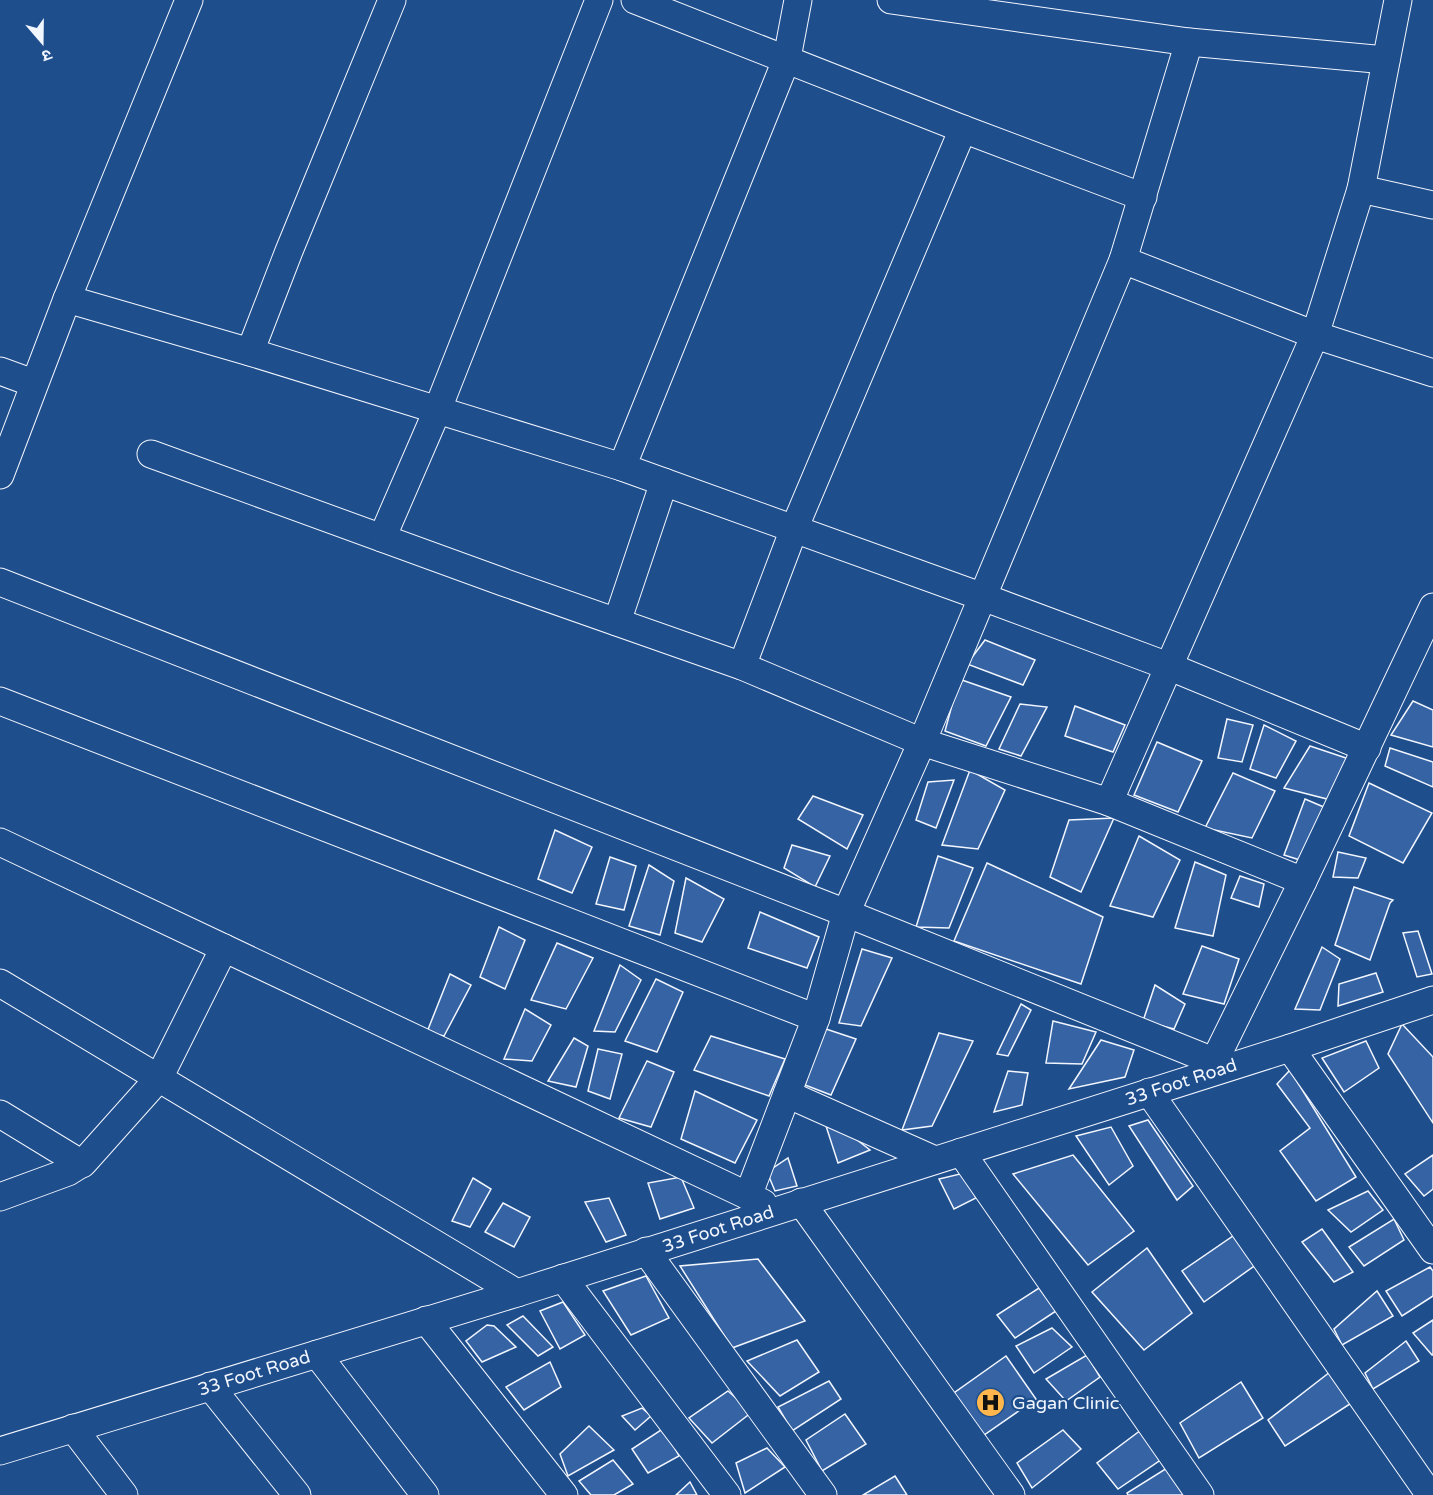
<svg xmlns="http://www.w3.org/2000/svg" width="1433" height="1495" viewBox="0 0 1433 1495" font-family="'Varela Round','Noto Sans Devanagari',sans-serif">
	<rect width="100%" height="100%" fill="#1f4e8c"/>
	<g fill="#3563a3" stroke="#f2f6ff" stroke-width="1.5">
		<polygon points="985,640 1035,660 1023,685 967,664"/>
		<polygon points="959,679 1011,697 986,746 945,731"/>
		<polygon points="1413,701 1433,710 1433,747 1391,735"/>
		<polygon points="1020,704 1047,707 1021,756 999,749"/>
		<polygon points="1075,706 1125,725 1113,752 1065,736"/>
		<polygon points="1227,719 1253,725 1242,762 1218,758"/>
		<polygon points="1264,725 1296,741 1276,778 1250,769"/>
		<polygon points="1157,742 1202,761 1178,812 1134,795"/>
		<polygon points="1310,746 1349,759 1331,800 1284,788"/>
		<polygon points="1390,748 1433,762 1433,787 1385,766"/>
		<polygon points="970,770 1005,790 978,849 942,845"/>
		<polygon points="1233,773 1275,791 1252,838 1205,828"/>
		<polygon points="954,780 936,828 916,820 928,782"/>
		<polygon points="1369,783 1432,813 1403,863 1349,836"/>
		<polygon points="813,796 863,815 847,849 798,819"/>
		<polygon points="1305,799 1326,808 1303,861 1284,855"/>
		<polygon points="1114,818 1081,892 1050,877 1069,820"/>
		<polygon points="555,830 592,847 572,893 538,879"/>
		<polygon points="1139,836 1180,860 1153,917 1110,906"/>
		<polygon points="792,845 830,856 815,887 784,868"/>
		<polygon points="1338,852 1366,858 1358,878 1333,877"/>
		<polygon points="938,856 973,868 949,928 916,927"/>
		<polygon points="610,857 636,866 624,910 596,904"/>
		<polygon points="1195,862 1226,875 1213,936 1175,928"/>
		<polygon points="987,863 1103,917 1081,984 954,941"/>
		<polygon points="649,865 674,881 660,935 629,926"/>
		<polygon points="1240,876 1264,884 1259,907 1231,898"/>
		<polygon points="686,878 724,899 702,942 675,933"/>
		<polygon points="1354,887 1393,900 1390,903 1370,960 1335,945"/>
		<polygon points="760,912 819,937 807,968 748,948"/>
		<polygon points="499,927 525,940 505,989 480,977"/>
		<polygon points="1418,931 1432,974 1417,977 1403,933"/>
		<polygon points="557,943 593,958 566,1009 531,1000"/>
		<polygon points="1202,946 1239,959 1224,1004 1183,994"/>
		<polygon points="1322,947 1340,959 1320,1010 1295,1009"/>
		<polygon points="862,949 892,958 861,1026 839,1023"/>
		<polygon points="620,965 641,980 615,1032 594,1031"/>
		<polygon points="1376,973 1383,992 1338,1006 1339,984"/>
		<polygon points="450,974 471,985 444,1036 427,1032"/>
		<polygon points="656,979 683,992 657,1052 625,1041"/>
		<polygon points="1155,985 1185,1004 1174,1029 1143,1021"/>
		<polygon points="1021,1004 1031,1010 1008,1056 997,1054"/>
		<polygon points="525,1009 551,1025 532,1061 504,1059"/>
		<polygon points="1053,1021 1096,1032 1082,1064 1046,1063"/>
		<polygon points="1402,1024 1433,1057 1433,1123 1388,1054"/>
		<polygon points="823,1028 856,1039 831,1095 805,1085"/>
		<polygon points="939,1033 973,1041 932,1126 902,1130"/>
		<polygon points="711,1036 785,1059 769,1096 694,1070"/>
		<polygon points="574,1038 588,1046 576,1087 548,1081"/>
		<polygon points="1101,1040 1134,1050 1125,1077 1069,1089"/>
		<polygon points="1366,1041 1379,1068 1344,1092 1322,1058"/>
		<polygon points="598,1049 622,1054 610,1099 588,1091"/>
		<polygon points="647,1061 674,1072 651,1127 619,1118"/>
		<polygon points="1290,1070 1356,1177 1316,1201 1280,1151 1310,1128 1277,1084"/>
		<polygon points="1008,1071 1028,1073 1022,1105 994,1112"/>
		<polygon points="695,1091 757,1120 735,1163 681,1139"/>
		<polygon points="1148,1120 1193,1186 1177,1200 1129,1126"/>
		<polygon points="826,1126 852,1136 870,1150 838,1163"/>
		<polygon points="1111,1127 1133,1166 1109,1185 1076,1136"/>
		<polygon points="1073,1155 1134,1231 1088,1265 1013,1174"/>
		<polygon points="1433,1155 1433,1189 1424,1196 1405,1174"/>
		<polygon points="788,1158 797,1186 775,1191 767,1172"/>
		<polygon points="964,1173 976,1198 954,1209 939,1179"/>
		<polygon points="681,1177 694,1208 660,1219 648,1183"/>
		<polygon points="473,1178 491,1189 470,1227 452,1221"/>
		<polygon points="1368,1191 1383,1210 1351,1232 1328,1210"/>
		<polygon points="609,1198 626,1235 606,1242 585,1202"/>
		<polygon points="503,1203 530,1217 514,1247 485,1232"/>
		<polygon points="1394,1219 1404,1240 1364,1266 1349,1247"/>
		<polygon points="1322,1229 1353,1272 1334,1282 1302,1242"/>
		<polygon points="1233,1236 1257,1264 1204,1302 1182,1271"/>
		<polygon points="1147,1248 1192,1313 1144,1350 1092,1292"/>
		<polygon points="758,1259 805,1321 732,1348 680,1266"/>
		<polygon points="1430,1267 1433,1271 1433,1296 1402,1316 1386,1291"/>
		<polygon points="646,1276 669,1318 631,1335 603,1291"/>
		<polygon points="1039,1288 1056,1311 1015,1338 997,1315"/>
		<polygon points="1377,1291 1393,1316 1342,1345 1334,1329"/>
		<polygon points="563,1302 585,1335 560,1349 540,1311"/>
		<polygon points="523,1316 553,1347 538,1356 507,1325"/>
		<polygon points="1433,1320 1433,1355 1432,1355 1413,1333"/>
		<polygon points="487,1325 494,1326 516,1347 482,1362 466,1341"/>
		<polygon points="1052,1328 1072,1347 1034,1373 1016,1346"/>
		<polygon points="797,1340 819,1372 780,1396 747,1361"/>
		<polygon points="1406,1341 1419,1361 1373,1389 1365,1373"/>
		<polygon points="1087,1355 1100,1377 1066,1401 1046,1379"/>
		<polygon points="1006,1356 1036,1399 974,1442 944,1400"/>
		<polygon points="550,1362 561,1387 524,1410 506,1387"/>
		<polygon points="1330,1372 1353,1402 1285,1446 1268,1420"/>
		<polygon points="829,1381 841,1399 792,1431 778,1407"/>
		<polygon points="1241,1382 1263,1418 1199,1458 1180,1423"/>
		<polygon points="728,1391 752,1412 712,1443 689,1418"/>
		<polygon points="642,1408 651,1416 635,1430 622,1416"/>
		<polygon points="845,1414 866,1444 822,1471 806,1440"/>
		<polygon points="589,1426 614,1450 568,1476 560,1454"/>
		<polygon points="664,1428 679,1456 648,1473 632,1449"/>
		<polygon points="1063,1430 1081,1449 1032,1488 1017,1463"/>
		<polygon points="1141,1430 1162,1459 1118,1489 1097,1463"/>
		<polygon points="767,1448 785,1467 745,1493 736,1463"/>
		<polygon points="613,1460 633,1484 614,1495 591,1495 579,1481"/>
		<polygon points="1167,1468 1186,1495 1128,1495 1127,1493"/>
		<polygon points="895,1476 907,1495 863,1495"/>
		<polygon points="690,1482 697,1495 676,1495"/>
	</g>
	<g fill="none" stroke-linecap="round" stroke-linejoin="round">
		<defs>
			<g id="street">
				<polyline points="635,0 963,129 1143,197"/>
				<polyline points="798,0 787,58 622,467 983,597 1168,666 1367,748"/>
				<polyline points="891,0 1189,42 1386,60"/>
				<polyline points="1361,189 1433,205"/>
				<polyline points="1123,260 1315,335 1433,373"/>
				<polyline points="67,299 250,352 622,467"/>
				<polyline points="250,352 289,251 392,0"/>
				<polyline points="0,371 33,383"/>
				<polyline points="151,454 503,582 742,666 922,742 1109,802 1315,335 1361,189 1398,0"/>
				<polyline points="0,475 67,299 189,0"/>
				<polyline points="382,538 437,411 599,0"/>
				<polyline points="0,582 846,913 1228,1067"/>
				<polyline points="617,622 664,482"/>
				<polyline points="742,666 794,529 963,129"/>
				<polyline points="0,701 816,1018"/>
				<polyline points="1109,802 1303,881 1433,607"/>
				<polyline points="0,842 763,1203"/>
				<polyline points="0,983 517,1293"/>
				<polyline points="1290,1048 1433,1250"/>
				<polyline points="1214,1062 1303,881"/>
				<polyline points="1149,1092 1430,1495"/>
				<polyline points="787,1094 935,1160"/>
				<polyline points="0,1114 82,1164"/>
				<polyline points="961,1152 1200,1495"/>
				<polyline points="748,1196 816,1018 846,913 922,742 1123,260 1189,42"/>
				<polyline points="0,1197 68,1172 84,1162 159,1078 224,948"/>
				<polyline points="801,1202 1011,1495"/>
				<polyline points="646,1251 823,1495"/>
				<polyline points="563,1278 727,1495"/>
				<polyline points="426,1320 564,1495"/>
				<polyline points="317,1354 425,1495"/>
				<polyline points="210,1386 297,1495"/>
				<polyline points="73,1428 124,1495"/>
				<polyline points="0,1451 517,1293 1290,1048 1433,1000"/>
			</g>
		</defs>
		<use href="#street" stroke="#f2f6ff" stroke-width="29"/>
		<use href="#street" stroke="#1f4e8c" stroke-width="27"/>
	</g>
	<defs>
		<symbol id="hospital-disc" viewBox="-11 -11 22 22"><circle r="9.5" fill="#ffb74d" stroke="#1f4e8c"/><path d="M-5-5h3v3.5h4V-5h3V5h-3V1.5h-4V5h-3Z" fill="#111"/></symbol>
	</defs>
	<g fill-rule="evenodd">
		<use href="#hospital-disc" x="974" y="1386" width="33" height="33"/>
	</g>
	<g text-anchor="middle" stroke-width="4.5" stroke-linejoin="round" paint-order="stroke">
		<g font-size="18" fill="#f2f6ff" stroke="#1f4e8c">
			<text transform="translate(1181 1082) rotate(-18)" y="6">33 Foot Road</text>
			<text transform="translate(718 1229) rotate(-18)" y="6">33 Foot Road</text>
			<text transform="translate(254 1373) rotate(-17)" y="6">33 Foot Road</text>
		</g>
		<g font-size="18" fill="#f2f6ff" stroke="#1f4e8c" text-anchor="start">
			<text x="1012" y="1409">Gagan Clinic</text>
		</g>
	</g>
	<g transform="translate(42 42) rotate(160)" stroke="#1f4e8c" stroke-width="4.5" paint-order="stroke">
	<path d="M0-4.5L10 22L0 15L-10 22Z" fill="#f2f6ff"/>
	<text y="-9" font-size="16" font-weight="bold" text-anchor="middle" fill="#f2f6ff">उ</text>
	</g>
</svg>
